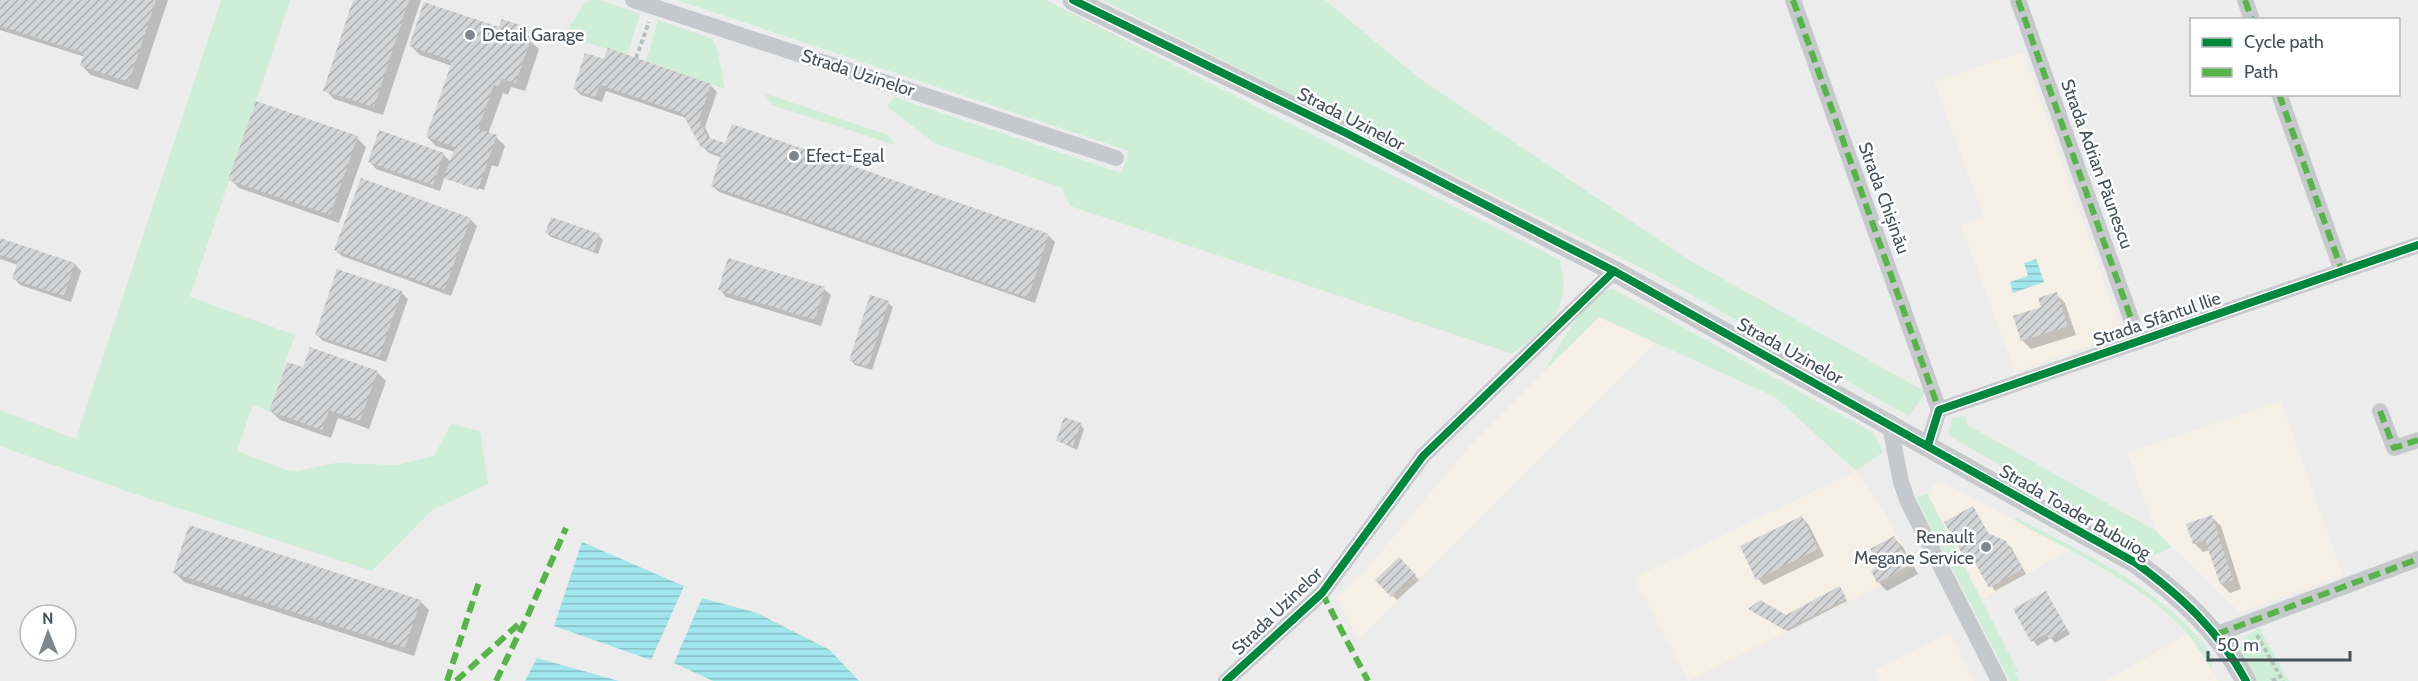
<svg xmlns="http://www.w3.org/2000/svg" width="2418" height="681" viewBox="0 0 2418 681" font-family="Cabin,sans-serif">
	<defs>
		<pattern id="water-rules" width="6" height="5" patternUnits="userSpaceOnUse" patternTransform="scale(1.5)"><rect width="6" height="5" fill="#a2e6ed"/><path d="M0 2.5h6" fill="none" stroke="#86bdc3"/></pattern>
		<pattern id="building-hatch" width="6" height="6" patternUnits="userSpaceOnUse" patternTransform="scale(1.5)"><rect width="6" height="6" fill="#d3d4d5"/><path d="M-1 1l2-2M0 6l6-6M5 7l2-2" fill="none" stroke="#adaeb0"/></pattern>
	</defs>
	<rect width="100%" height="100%" fill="#edecec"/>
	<g fill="#f5efe6">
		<polygon points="2023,52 2120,326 2116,336 2015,372 1961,225 1984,217 1934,82"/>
		<polygon points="1599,317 1655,343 1358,640 1337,597 1365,571 1467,449"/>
		<polygon points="2281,401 2343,576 2240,612 2156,531 2127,453"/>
		<polygon points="1856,471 1881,507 1915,568 1688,681 1634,578"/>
		<polygon points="1939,480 2070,550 1981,600 1927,493"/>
		<polygon points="1950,633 1974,681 1879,681 1874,670"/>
		<polygon points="2188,634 2219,681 2105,681"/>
	</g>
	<g fill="#cfeed7">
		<polygon points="221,0 290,0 190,297 295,335 269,411 253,405 237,451 292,472 336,463 397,465 434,456 451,424 480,431 488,484 432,510 372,571 132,493 0,446 0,410 76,439"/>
		<polygon points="592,0 600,0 640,14 627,55 564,36 584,4"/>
		<path d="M677,0H1046L1560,260C1573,310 1549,325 1513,354L1070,206L1062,188L934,143L887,106L894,97L1121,173L1129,151Z"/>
		<polygon points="1102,0 1325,0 1419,78 1689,260 1926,392 1909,416 1652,273"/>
		<polygon points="658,20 713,39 718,52 725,89 646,61"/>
		<polygon points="764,93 888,135 895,145 772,105"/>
		<path d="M1614,289L1874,433L1883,452L1856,471L1775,397L1599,317L1546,369C1557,349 1589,291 1614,289Z"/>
		<polygon points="1966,416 1966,424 2156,531 2172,547 2155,555 1948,435 1952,418"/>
		<polygon points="1927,493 2018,671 2015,673 2019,681 2010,681 1916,498"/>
		<path d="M2017,518C2086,554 2166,590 2213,656L2211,669C2204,657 2197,644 2188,634C2145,585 2071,551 2014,520Z"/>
		<polygon points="2259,628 2289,681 2257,681 2239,649 2244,637"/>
	</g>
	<g fill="url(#water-rules)">
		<polygon points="2036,259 2044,282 2013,293 2010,282 2028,276 2024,263"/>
		<polygon points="582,542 684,586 651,660 554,626"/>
		<polygon points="702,598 757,613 830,650 859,681 713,681 674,663"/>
		<polygon points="537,658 619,681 525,681"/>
	</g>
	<g fill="#0003">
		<polygon points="0,0 168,0 138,90 91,75 82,66 85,57 0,30"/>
		<polygon points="355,0 421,0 383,115 334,99 325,90"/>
		<polygon points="503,21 520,27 529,36 528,39 539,49 525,91 511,87 508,95 503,93 488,134 496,137 505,146 498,167 492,165 484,190 449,178 449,181 445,176 440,191 376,169 370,162 443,154 452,163 455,152 436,146 427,137 452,66 420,55 411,46 500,29"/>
		<polygon points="586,55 710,85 717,92 705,127 711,140 726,145 733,126 1049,236 1055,242 1035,303 719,192 712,186 722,158 709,153 702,146 686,118 606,91 602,102 581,95 574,88"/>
		<polygon points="357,138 366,147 339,223 239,188 230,179"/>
		<polygon points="470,219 477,226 451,296 342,256 335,250"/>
		<polygon points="547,233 599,236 603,240 598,254 551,237"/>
		<polygon points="0,240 75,264 81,271 71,302 20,285 14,278 18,265 0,259"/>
		<polygon points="824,289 831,295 821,326 726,297 720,290"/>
		<polygon points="401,292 408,299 386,362 323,341 316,334"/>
		<polygon points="2056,294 2065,303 2076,335 2031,349 2022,340 2043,308"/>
		<polygon points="888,303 893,307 872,370 855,365 851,360"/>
		<polygon points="303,369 377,372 386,381 369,429 338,418 331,438 280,420 271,411"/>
		<polygon points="1080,424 1084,429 1077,450 1057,440"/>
		<polygon points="1972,508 1990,535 2011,547 2026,574 1995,591 1974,558 1970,560 1965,556"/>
		<polygon points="2212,517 2221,526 2241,589 2230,593 2221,584 2210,550 2203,552 2194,543"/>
		<polygon points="1802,518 1809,525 1824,556 1764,585 1758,579"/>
		<polygon points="1894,538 1903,547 1918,574 1887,591 1878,582"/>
		<polygon points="1399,559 1419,580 1397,600 1377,580"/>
		<polygon points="175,573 420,601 429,610 414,656 184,582"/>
		<polygon points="1842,590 1847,601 1788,631 1752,611 1786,616"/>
		<polygon points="2046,593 2070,634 2055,643 2051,638 2037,646 2015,610"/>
	</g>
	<g fill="url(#building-hatch)">
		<polygon points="0,0 156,0 129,82 80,66 84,53 0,26"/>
		<polygon points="353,0 409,0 374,107 323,91"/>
		<polygon points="424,2 499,27 502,19 520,25 518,34 531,38 516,83 502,79 499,87 494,85 478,129 497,135 478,190 444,178 455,147 426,137 452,61 409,46"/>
		<polygon points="608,48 711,84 699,119 707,137 725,143 732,124 1049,234 1028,298 711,186 721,155 701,147 682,113 600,85 595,97 573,89 585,53 604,59"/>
		<polygon points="256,101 358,136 330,215 228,180"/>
		<polygon points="379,130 444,153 433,185 368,162"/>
		<polygon points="361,178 471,218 444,290 334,250"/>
		<polygon points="551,217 600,234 594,251 545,233"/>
		<polygon points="0,238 75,263 64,296 12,279 18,261 0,255"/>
		<polygon points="728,258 825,287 815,320 718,290"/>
		<polygon points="337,269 402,291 379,357 315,335"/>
		<polygon points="2057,292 2068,326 2021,341 2013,316 2041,307 2038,298"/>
		<polygon points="870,295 889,301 868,367 849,361"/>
		<polygon points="310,347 378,371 360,421 329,410 322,430 269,411 287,362 303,367"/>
		<polygon points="1064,417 1081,423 1073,446 1056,441"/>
		<polygon points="1973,506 1988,533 2006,541 2023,569 1989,588 1970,554 1964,557 1944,522"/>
		<polygon points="2212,515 2233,580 2220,584 2205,540 2193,544 2186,524"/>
		<polygon points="1802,516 1818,549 1756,580 1740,546"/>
		<polygon points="189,525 421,600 405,648 173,573"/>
		<polygon points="1894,536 1910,565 1877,583 1871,571 1880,566 1870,549"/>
		<polygon points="1399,557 1416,575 1391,597 1375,580"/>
		<polygon points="1840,586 1846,599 1785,630 1748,609 1760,600 1786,615"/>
		<polygon points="2046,591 2067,629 2049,639 2046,634 2031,642 2013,609"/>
	</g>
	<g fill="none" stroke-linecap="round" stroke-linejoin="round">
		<g stroke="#b4c1bc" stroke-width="4" stroke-dasharray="4.5 3" stroke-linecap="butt">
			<polyline points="636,58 649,22"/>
			<polyline points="2257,635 2283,681"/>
			<polyline points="2272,681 2281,676"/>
		</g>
		<g stroke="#c6c9cc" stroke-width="16">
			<polyline points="633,0 1116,158"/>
			<polyline points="1793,0 1939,410"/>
			<polyline points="2018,0 2139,341"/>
			<polyline points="2245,0 2252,20"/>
			<polyline points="2279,94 2342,271"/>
			<polyline points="2380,411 2394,448 2418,440"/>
			<polyline points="1889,422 1901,482 1908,502 1999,681"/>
			<polyline points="1928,445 1939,410 2418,245"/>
			<polyline points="2217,634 2418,559"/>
			<polyline points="1226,681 1322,593 1423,456 1614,271"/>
		</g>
		<path stroke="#c6c9cc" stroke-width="21" d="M1073,0L1346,133L1614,271L2136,563C2182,597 2219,631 2246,681"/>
		<g stroke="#57b448" stroke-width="6" stroke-dasharray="12 6" stroke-linecap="butt">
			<polyline points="1793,0 1939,410"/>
			<polyline points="2018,0 2139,341"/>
			<polyline points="2245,0 2252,20"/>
			<polyline points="2279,94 2342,271"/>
			<polyline points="2380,411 2394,448 2418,440"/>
			<polyline points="1322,593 1368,681"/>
			<polyline points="2217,634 2418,559"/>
			<polyline points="447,681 479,582"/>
			<polyline points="456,681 522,621"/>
			<polyline points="496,681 528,615 566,528"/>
		</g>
		<defs>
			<g id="cycleway">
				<path d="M1073,0L1346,133L1614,271L2136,563C2182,597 2219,631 2246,681"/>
				<polyline points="1928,445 1939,410 2418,245"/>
				<polyline points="1226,681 1322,593 1423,456 1614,271"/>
			</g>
		</defs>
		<use href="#cycleway" stroke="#fff" stroke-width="11"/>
		<use href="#cycleway" stroke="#00873e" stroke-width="8"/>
	</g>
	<g fill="#7f878c" stroke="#fff" stroke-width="2">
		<circle cx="470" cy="35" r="6"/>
		<circle cx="794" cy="156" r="6"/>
		<circle cx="1986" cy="547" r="6"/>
	</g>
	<g text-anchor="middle" stroke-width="5" stroke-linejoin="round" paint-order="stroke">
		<g font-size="18" fill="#445159" stroke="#fff" text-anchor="start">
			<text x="482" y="41">Detail Garage</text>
			<text x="806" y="162">Efect-Egal</text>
			<text x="1974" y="543" text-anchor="end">Renault<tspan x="1974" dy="21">Megane Service</tspan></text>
		</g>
		<g font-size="18" fill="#445159" stroke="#fff">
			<text transform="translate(858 73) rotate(18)" y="6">Strada Uzinelor</text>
			<text transform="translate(1351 119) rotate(27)" y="6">Strada Uzinelor</text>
			<text transform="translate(2097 164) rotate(70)" y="6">Strada Adrian Păunescu</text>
			<text transform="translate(1884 198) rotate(70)" y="6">Strada Chișinău</text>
			<text transform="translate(2157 319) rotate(-19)" y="6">Strada Sfântul Ilie</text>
			<text transform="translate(1790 351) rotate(29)" y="6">Strada Uzinelor</text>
			<text transform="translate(2075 512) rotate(30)" y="6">Strada Toader Bubuiog</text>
			<text transform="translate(1277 611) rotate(-44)" y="6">Strada Uzinelor</text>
		</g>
	</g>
	<rect x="2190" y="18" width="210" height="78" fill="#ffffff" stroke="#b4b9bd" stroke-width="1.5"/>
	<rect x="2202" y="38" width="30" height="9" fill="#00873e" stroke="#b4b9bd" stroke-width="1.5"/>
	<text x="2244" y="48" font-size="18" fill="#445159">Cycle path</text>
	<rect x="2202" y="68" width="30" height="9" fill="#57b448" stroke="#b4b9bd" stroke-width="1.5"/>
	<text x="2244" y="78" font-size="18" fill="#445159">Path</text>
	<g transform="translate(48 633) rotate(359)"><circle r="28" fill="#ffffff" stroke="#b4b9bd" stroke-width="1.5"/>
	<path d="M0-4.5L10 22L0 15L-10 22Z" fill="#7f878c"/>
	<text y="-9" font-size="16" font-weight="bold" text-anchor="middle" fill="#445159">N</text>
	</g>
	<path d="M2208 651v9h142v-9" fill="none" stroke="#445159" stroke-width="3"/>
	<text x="2217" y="651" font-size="18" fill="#445159" stroke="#ffffff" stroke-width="4.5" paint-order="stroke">50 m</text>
</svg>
